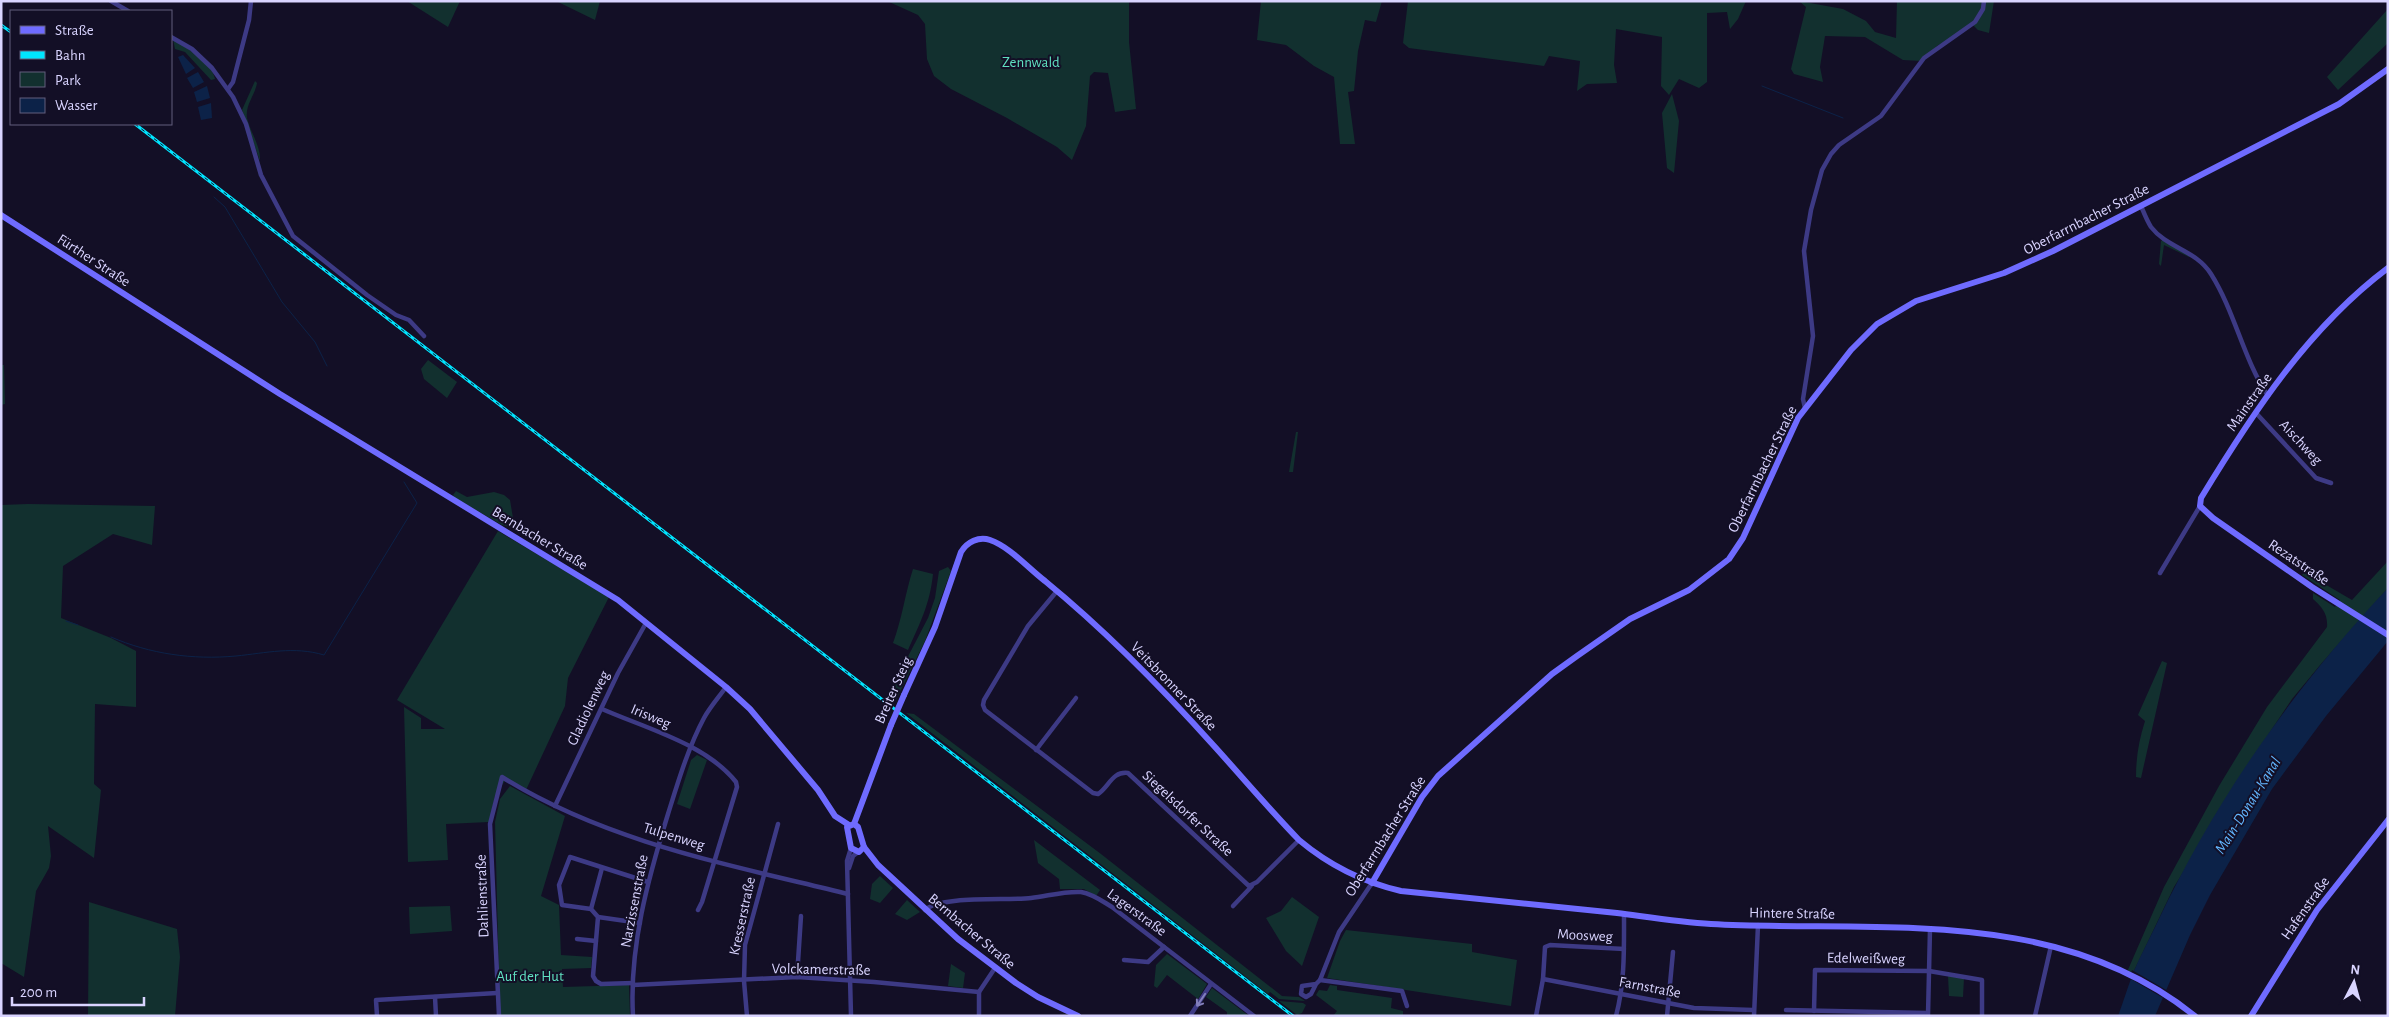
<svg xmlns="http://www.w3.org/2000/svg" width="2389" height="1017" viewBox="0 0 2389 1017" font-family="'Alegreya Sans',sans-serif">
	<rect width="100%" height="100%" fill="#130f26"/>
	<g fill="#12302f">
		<polygon points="407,1 460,1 448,27"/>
		<polygon points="556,1 600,1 595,20"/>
		<polygon points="887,1 1129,1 1129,42 1136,109 1115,112 1108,73 1094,72 1090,76 1086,126 1072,160 1057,147 1007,118 951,89 934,76 927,59 925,24 918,15"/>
		<polygon points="1261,1 1382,1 1376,22 1365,20 1358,51 1354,91 1348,92 1355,144 1340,144 1334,77 1314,66 1286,45 1257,40"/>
		<polygon points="1408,1 1746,1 1738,19 1730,29 1727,12 1707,13 1707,82 1699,88 1679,79 1669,95 1661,86 1662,37 1616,29 1614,65 1617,83 1587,84 1577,91 1580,61 1549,56 1544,66 1409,48 1403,43"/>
		<polygon points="1799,1 1843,9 1866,21 1875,32 1896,38 1897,1 1994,1 1989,33 1978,30 1973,25 1937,46 1922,61 1903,60 1865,37 1825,36 1820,67 1823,82 1794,74 1791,69 1806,7"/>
		<polygon points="2388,9 2388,43 2338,90 2327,77"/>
		<path d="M173,39C186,48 212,62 215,79L211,80L185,52L175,49Z"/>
		<path d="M255,81L257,83C255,95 245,105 247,118C250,132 261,146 260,161L242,110Z"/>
		<polygon points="1672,94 1679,121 1674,173 1667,168 1662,113"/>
		<polygon points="2163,240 2189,255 2189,257 2164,245 2161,266 2159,264 2161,241"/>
		<polygon points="428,360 457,382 447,398 424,379 421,369"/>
		<polygon points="1,365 4,365 5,404 1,405"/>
		<polygon points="1296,432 1298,432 1293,472 1289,472"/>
		<polygon points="456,491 467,497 494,492 504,495 510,500 514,524 509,527 502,525 455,498 453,495"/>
		<polygon points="28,504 155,506 152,545 113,534 63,566 61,618 111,638 136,651 136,707 95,704 94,784 101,790 94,858 48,826 51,856 49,868 36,891 24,977 1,963 1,505"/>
		<polygon points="498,531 609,597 568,678 565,706 526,790 506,779 495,796 489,822 446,824 448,860 408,862 404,707 421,718 421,729 445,729 397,700"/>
		<path d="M2388,561V588L2321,664L2292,699L2272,729L2174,887L2132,975L2127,972L2164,887L2219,786L2267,707L2327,627C2328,614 2322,607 2313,599V593L2335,607L2340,600L2302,575L2304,572L2352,600Z"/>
		<polygon points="948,567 951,571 925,641 896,700 889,693 928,618 935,598 939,571"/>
		<path d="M913,569L933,574C930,604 920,623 908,650L893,643C902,619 905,594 913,569Z"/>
		<path d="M2162,661L2167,663L2141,778L2136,777C2136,757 2139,740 2145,721L2138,715Z"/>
		<polygon points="906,713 914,714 1101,854 1282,996 1299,997 1305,1001 1279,999 1270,992 1268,994"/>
		<polygon points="697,755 707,760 690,809 677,804 691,760"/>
		<polygon points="510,786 565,816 541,896 559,905 561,955 592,957 591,968 562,969 563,987 629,985 630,1016 500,1016 495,822 500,799"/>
		<polygon points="1034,840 1100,890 1096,896 1084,889 1060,889 1059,879 1038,863"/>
		<polygon points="880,876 893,888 880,903 870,899 872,884"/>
		<polygon points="1292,897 1319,917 1302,966 1286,951 1266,918 1281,911"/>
		<polygon points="907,900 920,912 907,920 895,914"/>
		<polygon points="89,902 177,929 180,957 175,1016 88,1016"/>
		<polygon points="450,906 452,931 410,934 409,907"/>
		<polygon points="1346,930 1472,944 1472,952 1517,960 1511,1006 1327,978 1340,941"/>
		<polygon points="1167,954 1207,984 1198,999 1167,975 1157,988 1154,986 1156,965"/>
		<polygon points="951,964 965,973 963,988 948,986"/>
		<polygon points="1948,976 1964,978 1963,997 1949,996"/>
		<polygon points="1330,985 1337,986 1337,990 1392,998 1391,1008 1403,1011 1403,1016 1333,1016 1337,1011 1316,995 1319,990 1327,991"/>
		<polygon points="1212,988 1249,1016 1227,1016 1227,1012 1206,997"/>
		<polygon points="1279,1001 1303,1003 1306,1005 1302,1013 1297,1015"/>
	</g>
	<g fill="#0c2248">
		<polygon points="183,55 195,68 186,74 178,57"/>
		<polygon points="198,72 204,82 193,88 187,78"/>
		<polygon points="207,86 210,98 197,102 194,92"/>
		<polygon points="211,103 212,118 201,120 198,107"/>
		<path d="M2388,588V641L2326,716L2272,789L2210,895L2190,935L2155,1016H2118C2123,1003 2127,989 2132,976C2139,958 2149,940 2158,921C2216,798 2295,687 2388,588Z"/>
	</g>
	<polygon fill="#130f26" points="2132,970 2168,991 2165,999 2129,978"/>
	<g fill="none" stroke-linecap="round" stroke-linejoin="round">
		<g stroke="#0c2248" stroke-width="1">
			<polyline points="1762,86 1843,118"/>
			<polyline points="214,197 225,207 282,302 315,342 327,366"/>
			<polyline points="66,621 78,625"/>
			<path d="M111,637C150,654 193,660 236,656C266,653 294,646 324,655L417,503L404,482"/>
		</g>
		<g stroke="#3d3a85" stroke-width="4.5">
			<polyline points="111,1 128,11"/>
			<polyline points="171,37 192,49 212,68 233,97 246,124 261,175 293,236 367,295 396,315 409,320 424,336"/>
			<polyline points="228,89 233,82 249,20 251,1"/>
			<path d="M2141,206C2144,213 2147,221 2151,227C2167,248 2196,250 2211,274C2235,312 2243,358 2268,396"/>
			<polyline points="1805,408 1803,399 1813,336 1804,251 1811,210 1822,170 1831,154 1839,145 1881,116 1924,58 1975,22 1983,9 1984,1"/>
			<polyline points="2256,413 2316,478 2331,483"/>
			<polyline points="2160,573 2200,506"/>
			<path d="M1057,591L1028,626L984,700L983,705L985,710L1093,793L1098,794C1109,787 1112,771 1128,773L1249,886L1257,882L1299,840"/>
			<path d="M602,709C645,728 706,744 736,782L737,787L702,902L698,910"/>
			<polyline points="1036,750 1076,698"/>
			<polyline points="555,806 618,673 646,623"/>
			<polyline points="602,868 591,909 598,917 593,976 596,981 601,984 633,983"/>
			<polyline points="849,868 853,856 857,853"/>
			<polyline points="1233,906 1252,886"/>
			<polyline points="591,909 562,905 559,885 570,857 648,882"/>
			<path d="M925,910C941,895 1008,901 1031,898C1048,896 1064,891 1081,892C1093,894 1102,901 1112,907L1254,1016"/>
			<polyline points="598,917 640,923"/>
			<polyline points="577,939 596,941"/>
			<polyline points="1124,960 1148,962 1164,947"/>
			<polyline points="797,977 801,916"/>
			<polyline points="1543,979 1694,1008 1753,1010"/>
			<polyline points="1320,980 1402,991 1407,1006"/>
			<polyline points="1316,984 1302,986 1301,994 1306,997 1311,994 1316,984 1320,980 1339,932 1372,883"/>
			<polyline points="633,985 797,977 874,982 979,992 995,968"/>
			<polyline points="979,992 979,1016"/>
			<polyline points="435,997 436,1016"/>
			<polyline points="1786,1010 1927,1013"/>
			<polyline points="1814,1011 1815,970 1929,971 1982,980 1982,1016"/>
			<polyline points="1928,1015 1930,929"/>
			<polyline points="377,1016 376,1000 497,993"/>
			<path d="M499,1016L490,824L502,777C606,842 730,865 848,894"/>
			<path d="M633,1016C629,947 648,879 668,814C678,782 688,748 704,718C710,707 719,697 726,687"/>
			<polyline points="747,1016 744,981 745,945 778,824"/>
			<polyline points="851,1016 847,861 851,848"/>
			<polyline points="1190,1016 1211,984"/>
			<polyline points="1536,1016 1543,979 1545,947 1550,945 1624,949"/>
			<path d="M1616,1016C1625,982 1624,949 1624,914"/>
			<polyline points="1667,1016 1673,952"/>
			<polyline points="1754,1016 1758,925"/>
			<polyline points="2035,1016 2051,946"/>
		</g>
		<g stroke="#6f6bff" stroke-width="6">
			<polyline points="1,215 280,394 618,600 726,687 750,709 818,790 835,816 849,825"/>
			<path d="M2388,268C2308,328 2252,414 2201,498L2200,506L2213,518L2312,587L2388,635"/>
			<path d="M904,695L935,627L961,552C967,542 979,536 990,540C1010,547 1028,568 1045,581C1106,631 1162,688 1215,747C1243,778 1270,810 1299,840C1330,866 1362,882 1401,891C1473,899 1545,906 1617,913C1648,917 1679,922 1711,924C1876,933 2056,904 2195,1016"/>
			<polyline points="854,824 891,725"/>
			<polygon points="854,824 858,827 864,847 859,852 851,848 847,827"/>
			<polyline points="864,847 878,865 958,939 1016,983 1038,997 1078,1016"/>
			<polyline points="1372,883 1422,797 1438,776 1552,674 1577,656 1630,619 1689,590 1729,559 1743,538 1798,418 1851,350 1877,324 1916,301 2004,273 2053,251 2339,104 2388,69"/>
			<polyline points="2251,1016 2317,910 2388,820"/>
		</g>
		<defs>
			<g id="rail">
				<polyline points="1,25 11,32"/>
				<polyline points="135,124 1293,1016"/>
			</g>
		</defs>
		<use href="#rail" stroke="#00e5ff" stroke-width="3"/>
		<use href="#rail" stroke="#130f26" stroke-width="1" stroke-dasharray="4" stroke-linecap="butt"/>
		<polyline stroke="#6f6bff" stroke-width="6" points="891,725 904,695"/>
	</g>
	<defs><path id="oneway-shaft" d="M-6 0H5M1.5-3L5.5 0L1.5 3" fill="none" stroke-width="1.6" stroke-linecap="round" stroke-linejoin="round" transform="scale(1.25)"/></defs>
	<use stroke="#837fbc" href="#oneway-shaft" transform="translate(1201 1000) rotate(124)"/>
	<g text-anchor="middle" stroke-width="4" stroke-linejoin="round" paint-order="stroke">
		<g font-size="15" fill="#5fe0c0" stroke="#130f26">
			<text x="1031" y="67">Zennwald</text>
			<text x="530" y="981">Auf der Hut</text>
		</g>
		<g font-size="15" fill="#d9d4ff" stroke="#130f26">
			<text transform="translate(2086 219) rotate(-27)" y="5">Oberfarrnbacher Straße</text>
			<text transform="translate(94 260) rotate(33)" y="5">Fürther Straße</text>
			<text transform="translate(2249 402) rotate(-55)" y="5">Mainstraße</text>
			<text transform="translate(2301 442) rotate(47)" y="5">Aischweg</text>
			<text transform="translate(1762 469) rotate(-64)" y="5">Oberfarrnbacher Straße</text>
			<text transform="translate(540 538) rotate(31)" y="5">Bernbacher Straße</text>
			<text transform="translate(2299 562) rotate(34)" y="5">Rezatstraße</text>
			<text transform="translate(1174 686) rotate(46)" y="5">Veitsbronner Straße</text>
			<text transform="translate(893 690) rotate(-66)" y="5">Breiter Steig</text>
			<text transform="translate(588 708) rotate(-65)" y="5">Gladiolenweg</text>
			<text transform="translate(651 716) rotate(23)" y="5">Irisweg</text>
			<text transform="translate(1188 813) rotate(43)" y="5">Siegelsdorfer Straße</text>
			<text transform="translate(674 836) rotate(17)" y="5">Tulpenweg</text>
			<text transform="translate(1385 836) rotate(-58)" y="5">Oberfarrnbacher Straße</text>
			<text transform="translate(482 896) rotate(-92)" y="5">Dahlienstraße</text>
			<text transform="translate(634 901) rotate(-79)" y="5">Narzissenstraße</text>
			<text transform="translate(2305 908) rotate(-55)" y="5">Hafenstraße</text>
			<text transform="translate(1137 912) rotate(36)" y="5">Lagerstraße</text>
			<text transform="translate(1792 913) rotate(1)" y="5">Hintere Straße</text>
			<text transform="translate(742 916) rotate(-78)" y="5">Kresserstraße</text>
			<text transform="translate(972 931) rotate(40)" y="5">Bernbacher Straße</text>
			<text transform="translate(1585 935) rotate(3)" y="5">Moosweg</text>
			<text transform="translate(1866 958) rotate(1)" y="5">Edelweißweg</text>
			<text transform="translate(821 969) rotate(1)" y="5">Volckamerstraße</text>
			<text transform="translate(1650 987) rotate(11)" y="5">Farnstraße</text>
		</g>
		<g font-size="16" font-style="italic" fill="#62b6ff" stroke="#130f26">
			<text transform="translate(2247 805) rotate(-58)" y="6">Main-Donau-Kanal</text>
		</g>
	</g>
	<rect width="2389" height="1017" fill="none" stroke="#d9d4ff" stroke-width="5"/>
	<rect x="10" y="10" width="162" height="115" fill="#130f26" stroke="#625e7d"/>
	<rect x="20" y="26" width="25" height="8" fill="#6f6bff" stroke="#625e7d"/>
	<text x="55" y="35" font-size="15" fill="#d9d4ff">Straße</text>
	<rect x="20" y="51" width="25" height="8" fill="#00e5ff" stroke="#625e7d"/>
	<text x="55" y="60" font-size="15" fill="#d9d4ff">Bahn</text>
	<rect x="20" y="72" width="25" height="15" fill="#12302f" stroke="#625e7d"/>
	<text x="55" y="85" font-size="15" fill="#d9d4ff">Park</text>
	<rect x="20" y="98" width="25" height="15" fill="#0c2248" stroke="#625e7d"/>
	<text x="55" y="110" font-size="15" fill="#d9d4ff">Wasser</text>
	<g transform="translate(2354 982) rotate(6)" stroke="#130f26" stroke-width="4" paint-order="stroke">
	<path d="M0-4L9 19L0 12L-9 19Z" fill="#d9d4ff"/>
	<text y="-8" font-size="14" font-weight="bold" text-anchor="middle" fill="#d9d4ff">N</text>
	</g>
	<path d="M12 997v8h132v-8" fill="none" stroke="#d9d4ff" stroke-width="2.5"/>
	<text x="20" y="997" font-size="15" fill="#d9d4ff" stroke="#130f26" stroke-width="4" paint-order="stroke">200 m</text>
</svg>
